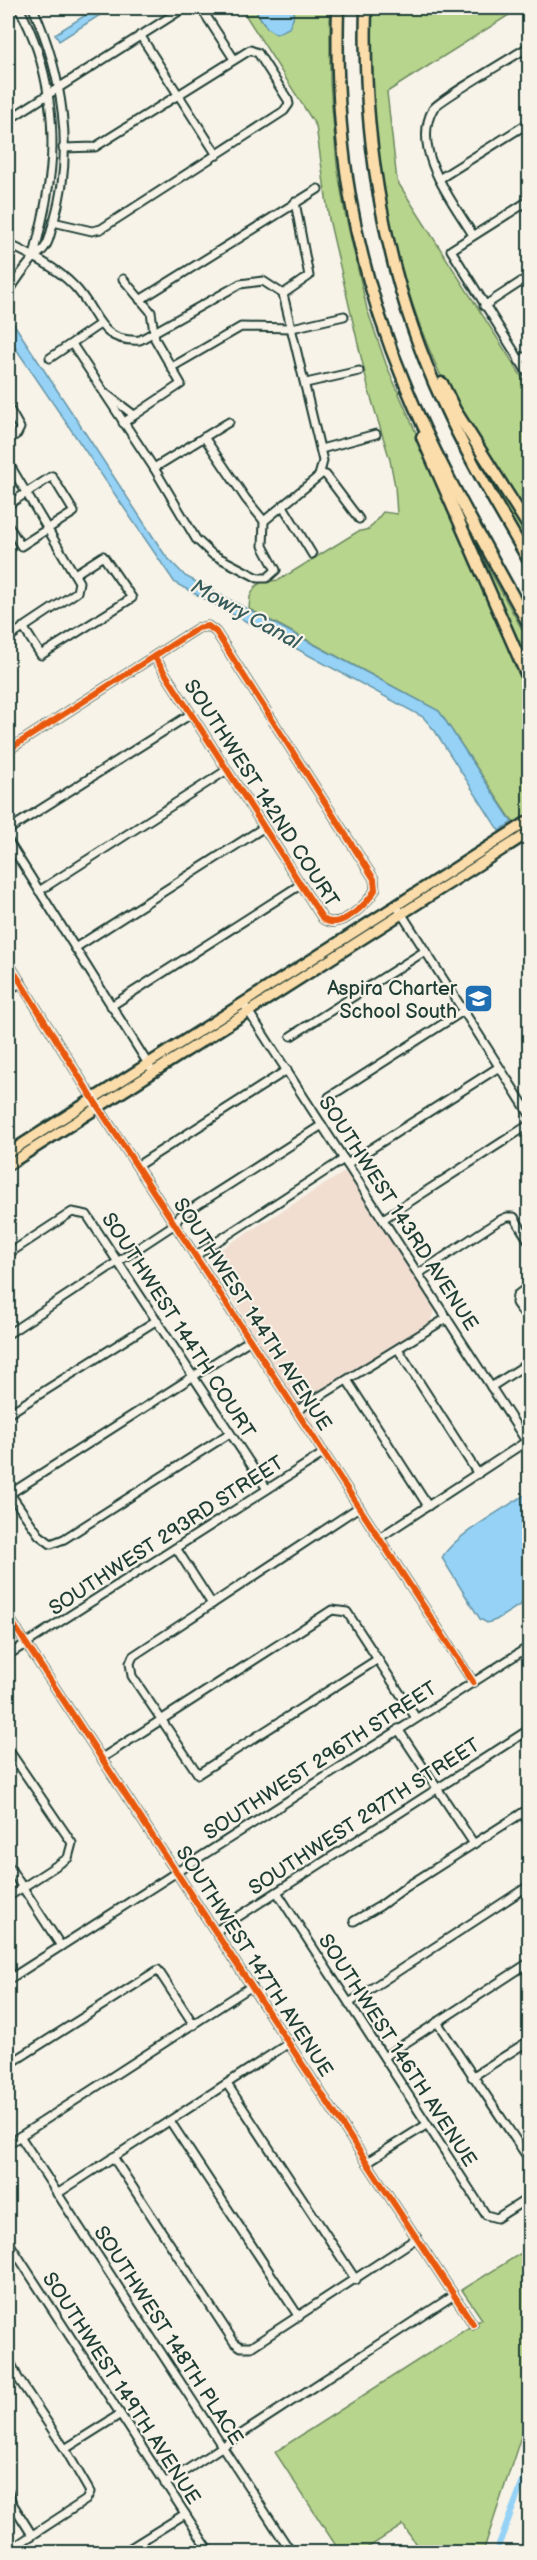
<svg xmlns="http://www.w3.org/2000/svg" width="537" height="2560" viewBox="0 0 537 2560" font-family="'Balsamiq Sans',sans-serif">
	<rect width="100%" height="100%" fill="#f7f3e8"/>
	<filter id="ink" filterUnits="userSpaceOnUse"><feTurbulence type="fractalNoise" baseFrequency=".0167" numOctaves="2"/><feDisplacementMap in="SourceGraphic" scale="12" xChannelSelector="R" yChannelSelector="G"/><feConvolveMatrix kernelMatrix="1 2 1 2 8 2 1 2 1" color-interpolation-filters="sRGB"/></filter>
	<g filter="url(#ink)">
		<polygon fill="#f1ded1" points="346,1171 435,1310 430,1322 302,1401 359,1507 210,1261 213,1254"/>
		<g fill="#b8d58d" stroke="#6c8960" stroke-width="1.5">
			<polygon points="241,8 254,8 267,28 293,19 294,8 330,8 330,83 337,165 344,208 367,309 386,364 529,692 529,815 515,825 439,711 249,609 250,597 255,587 262,582 279,580 357,532 369,529 383,512 397,514 395,486 390,460 369,391 329,219 316,126"/>
			<path d="M371,8H520L387,92L397,181L529,388V524C504,483 476,443 453,400C414,327 387,230 377,148C371,102 371,55 371,8Z"/>
			<polygon points="467,438 529,534 529,551 472,448"/>
			<polygon points="462,520 529,642 529,676"/>
			<polygon points="529,2248 529,2412 483,2552 421,2552 403,2525 361,2552 340,2552 275,2452 482,2319 462,2290"/>
		</g>
		<g fill="#95d2f6" stroke="#6696a8" stroke-width="1.5">
			<polygon points="97,8 111,8 59,41 55,34"/>
			<polygon points="254,8 294,8 293,19 289,28 276,34 267,28"/>
			<polygon points="8,315 165,555 185,576 439,711 512,822 499,831 435,731 423,717 175,583 8,337"/>
			<path d="M529,1492V1599L496,1620L487,1623L480,1619L442,1558C453,1536 507,1507 529,1492Z"/>
		</g>
		<g fill="none" stroke-linecap="round" stroke-linejoin="round">
			<polyline stroke="#95d2f6" stroke-width="6" points="496,2552 530,2463"/>
			<defs>
				<g id="minor">
					<path d="M19,8C49,62 59,133 47,195C44,216 38,236 34,257"/>
					<polyline points="201,8 234,59"/>
					<polyline points="8,11 13,8"/>
					<polyline points="140,35 217,155"/>
					<polyline points="8,120 184,8"/>
					<polyline points="439,179 530,122"/>
					<polyline points="530,200 451,250 530,377"/>
					<polyline points="53,222 92,231 101,229 284,111 289,104 288,100 258,53 250,50 95,147 63,148"/>
					<path d="M473,235C453,202 410,150 433,109C437,101 516,55 530,46"/>
					<path d="M8,244C31,255 56,267 74,286C99,311 97,343 140,340L240,284L263,281L283,294"/>
					<path d="M8,293C15,282 23,270 32,260C36,255 42,252 45,247C50,241 51,229 54,221C75,151 62,73 33,8"/>
					<polyline points="140,300 318,189"/>
					<polyline points="484,306 530,276"/>
					<polyline points="72,344 154,468 196,539 212,554 258,578 267,578 276,570 263,546 264,521 319,476 323,461 283,294 309,276 295,202"/>
					<polyline points="50,358 100,324"/>
					<polyline points="519,361 530,354"/>
					<polyline points="172,367 241,327 292,328 344,316"/>
					<polyline points="306,383 359,371"/>
					<polyline points="105,393 134,415"/>
					<polyline points="8,407 20,428 17,434 8,440"/>
					<polyline points="123,423 181,384 155,339 151,312 123,279"/>
					<polyline points="204,437 246,499 264,521"/>
					<polyline points="321,449 376,434"/>
					<polyline points="8,462 79,582 77,592 8,638"/>
					<polyline points="154,468 229,422"/>
					<polyline points="320,473 326,475 359,519"/>
					<polyline points="8,505 52,476 74,512 21,546 8,525"/>
					<polyline points="283,506 312,554"/>
					<polyline points="23,627 41,655 132,598 103,556 75,574"/>
					<path d="M8,750L198,628L208,626L216,632L374,879L375,890C367,904 340,931 323,919L154,656"/>
					<polyline points="8,830 191,714"/>
					<polyline points="8,841 150,1067"/>
					<polyline points="39,891 227,770"/>
					<polyline points="396,905 530,1115"/>
					<polyline points="75,948 263,828"/>
					<polyline points="8,962 93,1099 473,1682"/>
					<polyline points="8,991 21,982"/>
					<polyline points="243,1003 526,1441"/>
					<polyline points="111,1006 300,885"/>
					<polyline points="291,1036 425,951"/>
					<polyline points="329,1097 463,1011"/>
					<polyline points="347,1164 499,1067"/>
					<polyline points="137,1166 287,1070"/>
					<polyline points="383,1219 530,1124"/>
					<polyline points="8,1254 72,1212 87,1215 267,1489"/>
					<polyline points="195,1256 344,1159"/>
					<polyline points="418,1274 498,1221 507,1217 514,1217 530,1243"/>
					<polyline points="530,1285 517,1295 516,1303 530,1323"/>
					<polyline points="8,1334 175,1224 180,1216 322,1125"/>
					<polyline points="398,1349 478,1474"/>
					<polyline points="347,1380 428,1506"/>
					<polyline points="491,1387 530,1362"/>
					<polyline points="296,1411 447,1318"/>
					<polyline points="8,1414 157,1320"/>
					<polyline points="8,1491 39,1535 51,1544 64,1539 230,1433"/>
					<polyline points="8,1495 250,1340"/>
					<polyline points="359,1507 133,1656 130,1663 132,1676 198,1774 378,1659"/>
					<polyline points="379,1538 530,1439"/>
					<polyline points="176,1548 212,1604"/>
					<polyline points="8,1616 473,2324"/>
					<polyline points="8,1655 324,1453"/>
					<polyline points="398,1729 474,1844"/>
					<polyline points="8,1749 72,1843 68,1858 8,1897"/>
					<polyline points="102,1758 332,1610 347,1612 416,1718"/>
					<polyline points="522,1813 530,1825"/>
					<polyline points="8,1865 61,1946"/>
					<polyline points="277,1892 486,2215 497,2218 530,2197"/>
					<polyline points="354,1921 380,1906 406,1887 530,1808"/>
					<polyline points="216,1931 530,1729"/>
					<polyline points="8,1980 530,1646"/>
					<polyline points="349,2003 530,1885"/>
					<polyline points="437,2022 530,2161"/>
					<polyline points="8,2049 15,2060"/>
					<polyline points="384,2057 530,1962"/>
					<polyline points="8,2065 158,1970 194,2025"/>
					<polyline points="472,2077 530,2040"/>
					<polyline points="227,2084 356,2280"/>
					<polyline points="170,2121 299,2317"/>
					<polyline points="20,2136 291,2552"/>
					<polyline points="8,2144 252,1986"/>
					<polyline points="113,2157 234,2342 241,2347 251,2347 417,2238"/>
					<polyline points="367,2162 426,2125"/>
					<polyline points="57,2194 289,2043"/>
					<polyline points="8,2241 210,2552"/>
					<polyline points="8,2357 18,2378 65,2449 90,2492 86,2500 8,2551"/>
					<polyline points="65,2449 119,2415"/>
					<polyline points="165,2484 454,2295"/>
					<polyline points="8,2491 12,2503 32,2535"/>
					<polyline points="124,2552 185,2514"/>
				</g>
				<g id="major">
					<polyline points="8,1153 530,820"/>
					<polyline points="8,1165 530,832"/>
				</g>
				<g id="highway">
					<path d="M338,8C334,142 353,260 405,384C439,468 487,547 530,627"/>
					<path d="M366,8C362,142 386,280 443,403C468,458 500,510 530,563"/>
					<polyline points="442,383 455,410 530,529"/>
					<polyline points="422,437 530,683"/>
				</g>
			</defs>
			<use href="#minor" stroke="#1f3d34" stroke-width="11"/>
			<use href="#major" stroke="#1f3d34" stroke-width="14"/>
			<use href="#highway" stroke="#1f3d34" stroke-width="15"/>
			<use href="#minor" stroke="#f7f3e8" stroke-width="7"/>
			<use href="#major" stroke="#fbddab" stroke-width="9"/>
			<use href="#highway" stroke="#fbddab" stroke-width="10"/>
			<defs>
				<g id="cycleway">
					<path d="M8,750L198,628L208,626L216,632L374,879L375,890C367,904 340,931 323,919L154,656"/>
					<polyline points="8,962 93,1099 473,1682"/>
					<polyline points="8,1616 473,2324"/>
				</g>
			</defs>
			<use href="#cycleway" stroke="#f7f3e8" stroke-width="10"/>
			<use href="#cycleway" stroke="#e8590c" stroke-width="6"/>
		</g>
	</g>
	<defs>
		<symbol id="school-square" viewBox="-11 -11 22 22"><rect x="-9" y="-9" width="18" height="18" rx="4" fill="#1f6fb2" stroke="#f7f3e8"/><path d="M0-5L7-2L0 1L-7-2ZM-4 1L0 2.5L4 1V4Q0 6-4 4Z" fill="#fff"/></symbol>
	</defs>
	<g fill-rule="evenodd">
		<use href="#school-square" x="462" y="982" width="33" height="33"/>
	</g>
	<g text-anchor="middle" stroke-width="4.5" stroke-linejoin="round" paint-order="stroke">
		<g font-size="20" fill="#1f3d34" stroke="#f7f3e8">
			<text transform="translate(262 793) rotate(57)" y="7">SOUTHWEST 142ND COURT</text>
			<text transform="translate(399 1213) rotate(57)" y="7">SOUTHWEST 143RD AVENUE</text>
			<text transform="translate(253 1314) rotate(57)" y="7">SOUTHWEST 144TH AVENUE</text>
			<text transform="translate(179 1325) rotate(57)" y="7">SOUTHWEST 144TH COURT</text>
			<text transform="translate(166 1535) rotate(-33)" y="7">SOUTHWEST 293RD STREET</text>
			<text transform="translate(320 1760) rotate(-33)" y="7">SOUTHWEST 296TH STREET</text>
			<text transform="translate(364 1816) rotate(-33)" y="7">SOUTHWEST 297TH STREET</text>
			<text transform="translate(255 1961) rotate(57)" y="7">SOUTHWEST 147TH AVENUE</text>
			<text transform="translate(398 2050) rotate(57)" y="7">SOUTHWEST 146TH AVENUE</text>
			<text transform="translate(169 2335) rotate(57)" y="7">SOUTHWEST 148TH PLACE</text>
			<text transform="translate(122 2388) rotate(57)" y="7">SOUTHWEST 149TH AVENUE</text>
		</g>
		<g font-size="20" fill="#1f3d34" stroke="#f7f3e8" text-anchor="end">
			<text x="457" y="995">Aspira Charter<tspan x="457" dy="23">School South</tspan></text>
		</g>
		<g font-size="21" font-style="italic" fill="#375b5b" stroke="#f7f3e8">
			<text transform="translate(246 614) rotate(29)" y="7">Mowry Canal</text>
		</g>
	</g>
	<rect width="537" height="2560" fill="none" stroke="#f7f3e8" stroke-width="30"/>
	<rect x="15" y="15" width="507" height="2530" fill="none" stroke="#1f3d34" stroke-width="2" filter="url(#ink)"/>
</svg>
